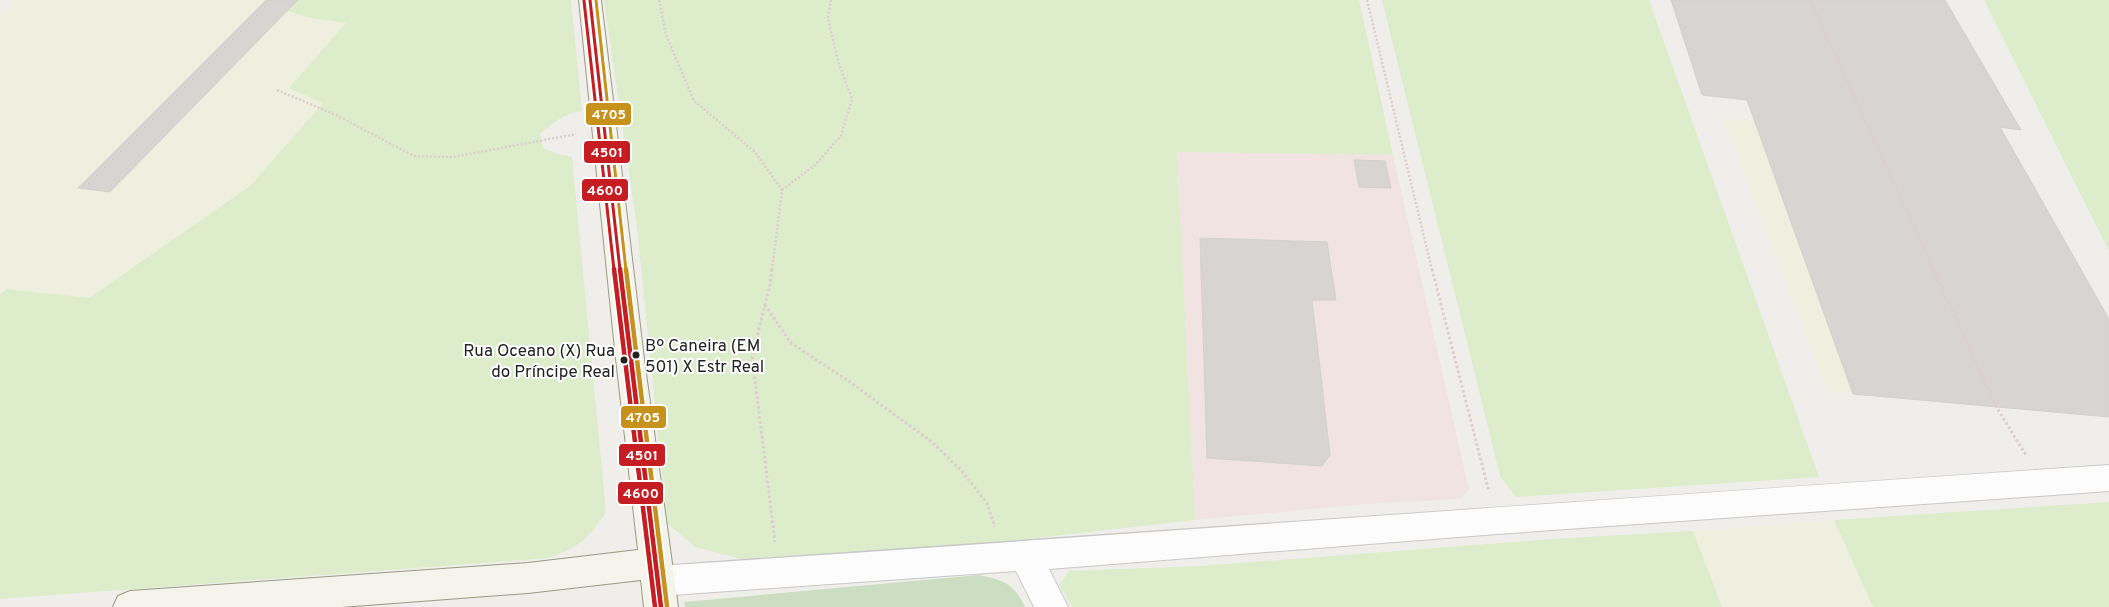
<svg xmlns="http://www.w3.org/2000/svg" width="2109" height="607" viewBox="0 0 2109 607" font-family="Overpass,sans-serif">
	<rect width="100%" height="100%" fill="#f0eeeb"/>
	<polygon fill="#f1e3e1" points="1177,152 1393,155 1469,490 1460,499 1364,504 1195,520"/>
	<g fill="#efefdf">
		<polygon points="17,0 266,0 259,8 288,11 311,18 347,23 290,87 324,103 250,186 89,298 0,289 0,15"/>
		<polygon points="1723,118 1754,120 1853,394 1828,393"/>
		<polygon points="1834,520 1873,607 1722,607 1693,531"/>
	</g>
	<g fill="#ddeccb">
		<path d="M266,0H571L582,111C565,113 554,122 540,134L543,148L558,154L572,157L606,512C587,541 581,545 549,558L0,599V295L6,289L89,298L250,186L323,103L289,88L346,23L311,18L288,11L259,8Z"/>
		<polygon points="604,0 1359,0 1393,155 1177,152 1195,520 974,545 741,559 695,547 667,523 637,227"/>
		<polygon points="1382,0 1649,0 1819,477 1516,497 1500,476"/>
		<polygon points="1984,0 2109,0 2109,251"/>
		<polygon points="2109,502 2109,607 1873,607 1834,520"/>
		<polygon points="1693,531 1722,607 1072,607 1059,585 1069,571 1200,566 1552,539"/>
	</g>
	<path fill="#cbdec1" d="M979,575C1004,580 1014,584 1025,607H685L684,602Z"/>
	<g fill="#d7d4d2" stroke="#d3d0cc">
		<polygon points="266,0 298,0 110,192 78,188"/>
		<polygon points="1671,0 1945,0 2021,130 2000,127 2109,319 2109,417 1853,394 1747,100 1702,95"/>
		<polygon points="1354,160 1385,161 1391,188 1359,187"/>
		<polygon points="1200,238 1327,242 1336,300 1312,300 1330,455 1322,466 1207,458"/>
	</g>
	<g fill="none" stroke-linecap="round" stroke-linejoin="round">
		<defs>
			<path id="street" d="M2109,465V491L1497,534L1049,569L1068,607H1034L1016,571L658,596L646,592L641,581L646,570L658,566C1142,534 1625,497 2109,465Z"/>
			<polygon id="secondary" points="579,0 601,0 644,359 678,607 644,607 641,580 528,593 341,607 113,607 118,596 130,591 528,563 638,550 616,359"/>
		</defs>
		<use href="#street" stroke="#c9c8c7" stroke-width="2"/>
		<use href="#secondary" stroke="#999a82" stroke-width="2"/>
		<g stroke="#dccecd" stroke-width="2.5" stroke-dasharray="2 2" stroke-linecap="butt">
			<polyline points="659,0 666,35 694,101 754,151 782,190 772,270"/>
			<polyline points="1367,0 1432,270"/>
			<polyline points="1810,0 1934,270"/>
			<polyline points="277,90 336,115 414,156 453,157 576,134"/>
			<polyline points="782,190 815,165 841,136 852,99 838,61 828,18 831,0"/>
		</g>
		<g stroke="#dccecd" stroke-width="3" stroke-dasharray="2.5 2.5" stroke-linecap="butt">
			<polyline points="772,269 770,285 752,356 775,542"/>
			<polyline points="1432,269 1489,492"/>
			<polyline points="1933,269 1997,408 2026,455"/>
			<polyline points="765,305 791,343 847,380 932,442 961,470 987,503 995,527"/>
		</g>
		<use href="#street" fill="#fdfcfc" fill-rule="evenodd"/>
		<use href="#secondary" fill="#f4f4ed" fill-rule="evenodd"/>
		<defs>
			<polyline id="bus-1-far1" points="590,0 620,270"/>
			<polyline id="bus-1" points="620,269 661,607"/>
			<polyline id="bus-2-far1" points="584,1 614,270"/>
			<polyline id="bus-2" points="614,269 655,607"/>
			<polyline id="bus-3-far1" points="596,0 626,270"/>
			<polyline id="bus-3" points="626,269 667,606"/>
		</defs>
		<use href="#bus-1-far1" stroke="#fff" stroke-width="6"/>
		<use href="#bus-1" stroke="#fff" stroke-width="8"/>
		<use href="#bus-2-far1" stroke="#fff" stroke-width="6"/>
		<use href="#bus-2" stroke="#fff" stroke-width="8"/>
		<use href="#bus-3-far1" stroke="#fff" stroke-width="6"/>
		<use href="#bus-3" stroke="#fff" stroke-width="8"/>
		<use href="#bus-1-far1" stroke="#c61d23" stroke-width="3"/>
		<use href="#bus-1" stroke="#c61d23" stroke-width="4.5"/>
		<use href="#bus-2-far1" stroke="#c61d23" stroke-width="3"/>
		<use href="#bus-2" stroke="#c61d23" stroke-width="4.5"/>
		<use href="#bus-3-far1" stroke="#c6921c" stroke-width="3"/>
		<use href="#bus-3" stroke="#c6921c" stroke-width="4.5"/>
	</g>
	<g fill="#222" stroke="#fff" stroke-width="2">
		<circle cx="636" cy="355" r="4.5"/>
		<circle cx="624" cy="360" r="4.5"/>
	</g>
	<g text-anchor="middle" stroke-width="4" stroke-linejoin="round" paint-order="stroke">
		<g font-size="17" fill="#222" stroke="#fff" text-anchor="start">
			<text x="645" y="351">Bº Caneira (EM<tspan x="645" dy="21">501) X Estr Real</tspan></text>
			<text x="615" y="356" text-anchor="end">Rua Oceano (X) Rua<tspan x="615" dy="21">do Príncipe Real</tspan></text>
		</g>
	</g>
	<g stroke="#fff" stroke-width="2">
		<rect x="585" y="102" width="47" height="24" rx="5" fill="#c6921c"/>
		<rect x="583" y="140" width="48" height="24" rx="5" fill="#c61d23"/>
		<rect x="581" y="178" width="48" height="24" rx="5" fill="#c61d23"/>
		<rect x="620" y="405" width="47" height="24" rx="5" fill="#c6921c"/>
		<rect x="618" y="443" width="48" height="24" rx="5" fill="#c61d23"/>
		<rect x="617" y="481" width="47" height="24" rx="5" fill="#c61d23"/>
	</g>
	<g font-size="14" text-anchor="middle" font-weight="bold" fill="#fff">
		<text x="609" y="119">4705</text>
		<text x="607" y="157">4501</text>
		<text x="605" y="195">4600</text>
		<text x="643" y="422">4705</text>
		<text x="642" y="460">4501</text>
		<text x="641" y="498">4600</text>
	</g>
</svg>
